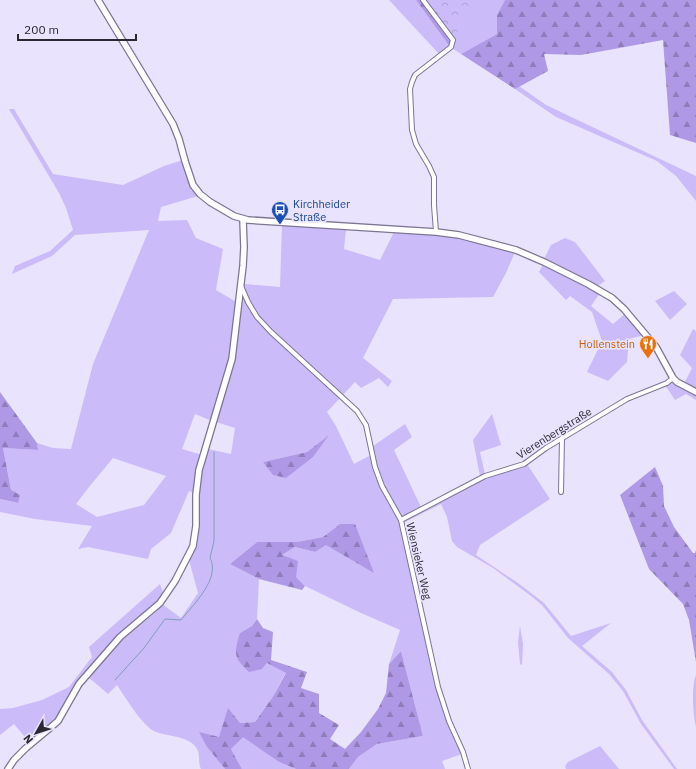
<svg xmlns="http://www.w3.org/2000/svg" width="696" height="769" viewBox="0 0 696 769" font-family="'IBM Plex Sans',sans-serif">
	<defs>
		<pattern id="forest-firs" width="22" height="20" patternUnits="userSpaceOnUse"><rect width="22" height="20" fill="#af98e5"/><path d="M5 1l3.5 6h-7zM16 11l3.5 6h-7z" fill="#8f7cba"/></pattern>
		<pattern id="park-crowns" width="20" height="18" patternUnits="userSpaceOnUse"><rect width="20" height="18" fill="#ccbbf9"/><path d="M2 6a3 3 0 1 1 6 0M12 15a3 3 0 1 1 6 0" fill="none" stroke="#afa1d6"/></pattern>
	</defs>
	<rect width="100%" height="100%" fill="#e9e3fd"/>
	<g fill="#ccbbf9" fill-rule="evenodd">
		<polygon points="389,0 416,0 450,47 440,55"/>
		<polygon points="425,0 505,0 497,15 497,34 461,54 452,48"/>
		<polygon points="519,86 546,105 696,176 696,201 676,176 657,161 556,117 515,89"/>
		<path d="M9,109H14L53,174L123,185L164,166L183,160L198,196L161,207L158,221L187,220L196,238L223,249L216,290L238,303L230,359L212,421L195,414L182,449L202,455L194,493L189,491L171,533L151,549L148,559L88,547L78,549L92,526L35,519L0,512V499L17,503L11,490L3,448L38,450L37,443L53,448L71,449L93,364L149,230L75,235L52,256L12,274L15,266L50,251L73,230L66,208L59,193ZM113,458L166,476L144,505L97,517L76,504L89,487Z"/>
		<path d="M282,225L346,230L344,249L380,260L394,232L436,234L480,242L515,252L506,273L493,297L393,299L363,358L392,381L388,387L379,378L361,388L355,382L327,412L336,426L354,464L371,455L374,466L400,521L437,687L462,754L442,761L445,769H349L358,757L377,744L423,736L401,651L389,664L400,630L361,613L305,586L296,577L282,555L295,547L315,552L340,524L323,537L297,542H257L230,564L259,579L257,619L252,626L240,633L262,669L267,663L286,672L274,695L255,722L240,723L219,737L207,747L225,769H201C198,763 200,757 198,751C192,735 166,737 154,731C142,725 125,697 117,685L108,694L87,676L120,641L155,613L162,604L181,618L198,593L189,560L194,547L198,484L208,449L231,454L235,428L216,422L234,360L245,284L280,287ZM328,436L286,478L263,462L307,452Z"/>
		<polygon points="565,238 575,242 605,281 596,287 544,259 551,245"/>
		<polygon points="543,264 600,293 591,306 613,324 626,313 644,335 629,339 627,362 608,381 587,372 602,341 592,312 570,296 566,300 539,272"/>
		<polygon points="674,291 687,304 670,320 655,301"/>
		<polygon points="693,329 696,331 696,391 684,384 692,368 680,355"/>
		<polygon points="673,381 696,394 696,400 686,394 675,400 665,385"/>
		<polygon points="492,414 501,445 480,452 485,474 527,464 550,499 480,545 476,555 518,583 544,603 571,636 611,623 582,646 612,672 626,690 642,720 677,769 674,769 641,724 623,691 609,674 568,638 542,605 531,596 493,568 457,547 452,541 447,517 441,504 403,523 384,486 377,468 373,446 405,424 412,437 394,450 421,507 480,476 473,440"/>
		<polygon points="160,584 164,595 150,609 129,626 112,642 77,684 56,720 30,743 14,724 0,735 0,709 13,708 42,700 69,687 92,657 89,647"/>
		<polygon points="520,626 523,644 522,665 520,664 518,642"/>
		<path d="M696,675V727C693,715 691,686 696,675Z"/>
		<polygon points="243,736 279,762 296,769 242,769 231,749"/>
		<polygon points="600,746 619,769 566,769 565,766 568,762"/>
	</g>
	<g fill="url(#forest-firs)">
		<polygon points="416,0 421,0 451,41 450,47"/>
		<polygon points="505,0 696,0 696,143 670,135 663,40 581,55 544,54 548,71 515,89 461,54 497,34 497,15"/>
		<polygon points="0,392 37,443 38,450 3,448 11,490 20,495 18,503 0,499"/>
		<polygon points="329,435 313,457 286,478 273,475 263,462 307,452"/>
		<polygon points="655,467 663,486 664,506 674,527 693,553 695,553 696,550 696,662 689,620 683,604 649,569 620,495"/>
		<polygon points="340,524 355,524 374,573 326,545 315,552 295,547 282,555 298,561 296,577 305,586 302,590 259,579 230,564 257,542 297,542 323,537"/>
		<path d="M257,619L263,628L273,632L271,660L307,672L301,688L319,694V713L339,725L330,739L345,749L361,732L378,709L386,693L389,664L401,651L423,736L377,744L358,757L349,769H296L279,762L243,737L231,749L242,769H225L207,747L199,732L219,737L228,708L240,723L255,722L274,695L286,673L267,663L262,669L249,672C233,657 234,654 240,633L252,626Z"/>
	</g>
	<path fill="url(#park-crowns)" d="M423,0H481C469,13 457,22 456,41Z"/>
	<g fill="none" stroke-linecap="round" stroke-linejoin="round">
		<path stroke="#829dbb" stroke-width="1" d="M115,680L144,648L165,619L181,620C193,605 221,578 210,558L214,541V452"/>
		<defs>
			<g id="minor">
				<polyline points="423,0 453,40 451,47 415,75 412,82 410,89 412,130 416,144 429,166 434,177 434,205 436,232"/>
				<polyline points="241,286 248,302 257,317 271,332 357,411 366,425 375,467 382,486 401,520 438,687 449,721 463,752 468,769"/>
				<polyline points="561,492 562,438"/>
				<polyline points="401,520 485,476 524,464 546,448 627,399 667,383 673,378"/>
			</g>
			<g id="secondary">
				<polyline points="98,0 173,124 179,139 185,161 193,185 200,194 210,202 234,216 248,220 436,232 459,235 516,250 544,262 588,284 612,298 624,309 656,347 673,378 677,382 696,392"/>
				<polyline points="8,769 14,760 26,748 50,728 58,721 79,684 120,637 160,603 175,581 190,552 193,546 196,526 196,495 199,470 232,359 243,266 244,247 243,220"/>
			</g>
		</defs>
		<use href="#minor" stroke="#7d7592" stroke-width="6"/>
		<use href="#secondary" stroke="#7d7592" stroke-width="8"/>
		<use href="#minor" stroke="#fff" stroke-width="4"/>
		<use href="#secondary" stroke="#fff" stroke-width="5.5"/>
	</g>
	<defs>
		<symbol id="bus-pin" viewBox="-11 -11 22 30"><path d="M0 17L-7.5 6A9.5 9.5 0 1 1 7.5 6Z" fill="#1a4fb4" stroke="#e9e3fd"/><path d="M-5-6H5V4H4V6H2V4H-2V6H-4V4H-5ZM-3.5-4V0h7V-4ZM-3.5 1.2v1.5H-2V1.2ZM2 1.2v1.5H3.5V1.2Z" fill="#fff"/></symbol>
		<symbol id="restaurant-pin" viewBox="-11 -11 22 30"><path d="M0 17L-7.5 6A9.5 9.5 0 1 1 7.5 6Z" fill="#e8710a" stroke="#e9e3fd"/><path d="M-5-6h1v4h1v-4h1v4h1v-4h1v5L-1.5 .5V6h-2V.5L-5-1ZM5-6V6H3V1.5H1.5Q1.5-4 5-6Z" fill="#fff"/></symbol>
	</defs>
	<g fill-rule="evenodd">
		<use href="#bus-pin" x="270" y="200" width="20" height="27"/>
		<use href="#restaurant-pin" x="638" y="334" width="20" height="27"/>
	</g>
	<g text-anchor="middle" stroke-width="3.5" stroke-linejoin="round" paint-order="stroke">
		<g font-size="11" fill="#164399" stroke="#e9e3fd" text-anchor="start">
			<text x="293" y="208">Kirchheider<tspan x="293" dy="13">Straße</tspan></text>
		</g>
		<g font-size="11" fill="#c56008" stroke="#e9e3fd" text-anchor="end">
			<text x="635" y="348">Hollenstein</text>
		</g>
		<g font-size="11" fill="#2b2834" stroke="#e9e3fd">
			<text transform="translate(554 433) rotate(-32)" y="4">Vierenbergstraße</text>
			<text transform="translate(419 561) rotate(77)" y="4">Wiensieker Weg</text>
		</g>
	</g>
	<g transform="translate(36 733) rotate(231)" stroke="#e9e3fd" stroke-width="3" paint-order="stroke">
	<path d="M0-3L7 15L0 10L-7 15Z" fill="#2b2834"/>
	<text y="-6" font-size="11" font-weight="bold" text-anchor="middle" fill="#2b2834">N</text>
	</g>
	<path d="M18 34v6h118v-6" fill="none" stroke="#2b2834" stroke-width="2"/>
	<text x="24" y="34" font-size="12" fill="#2b2834" stroke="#e9e3fd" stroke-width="3" paint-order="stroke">200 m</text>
</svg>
